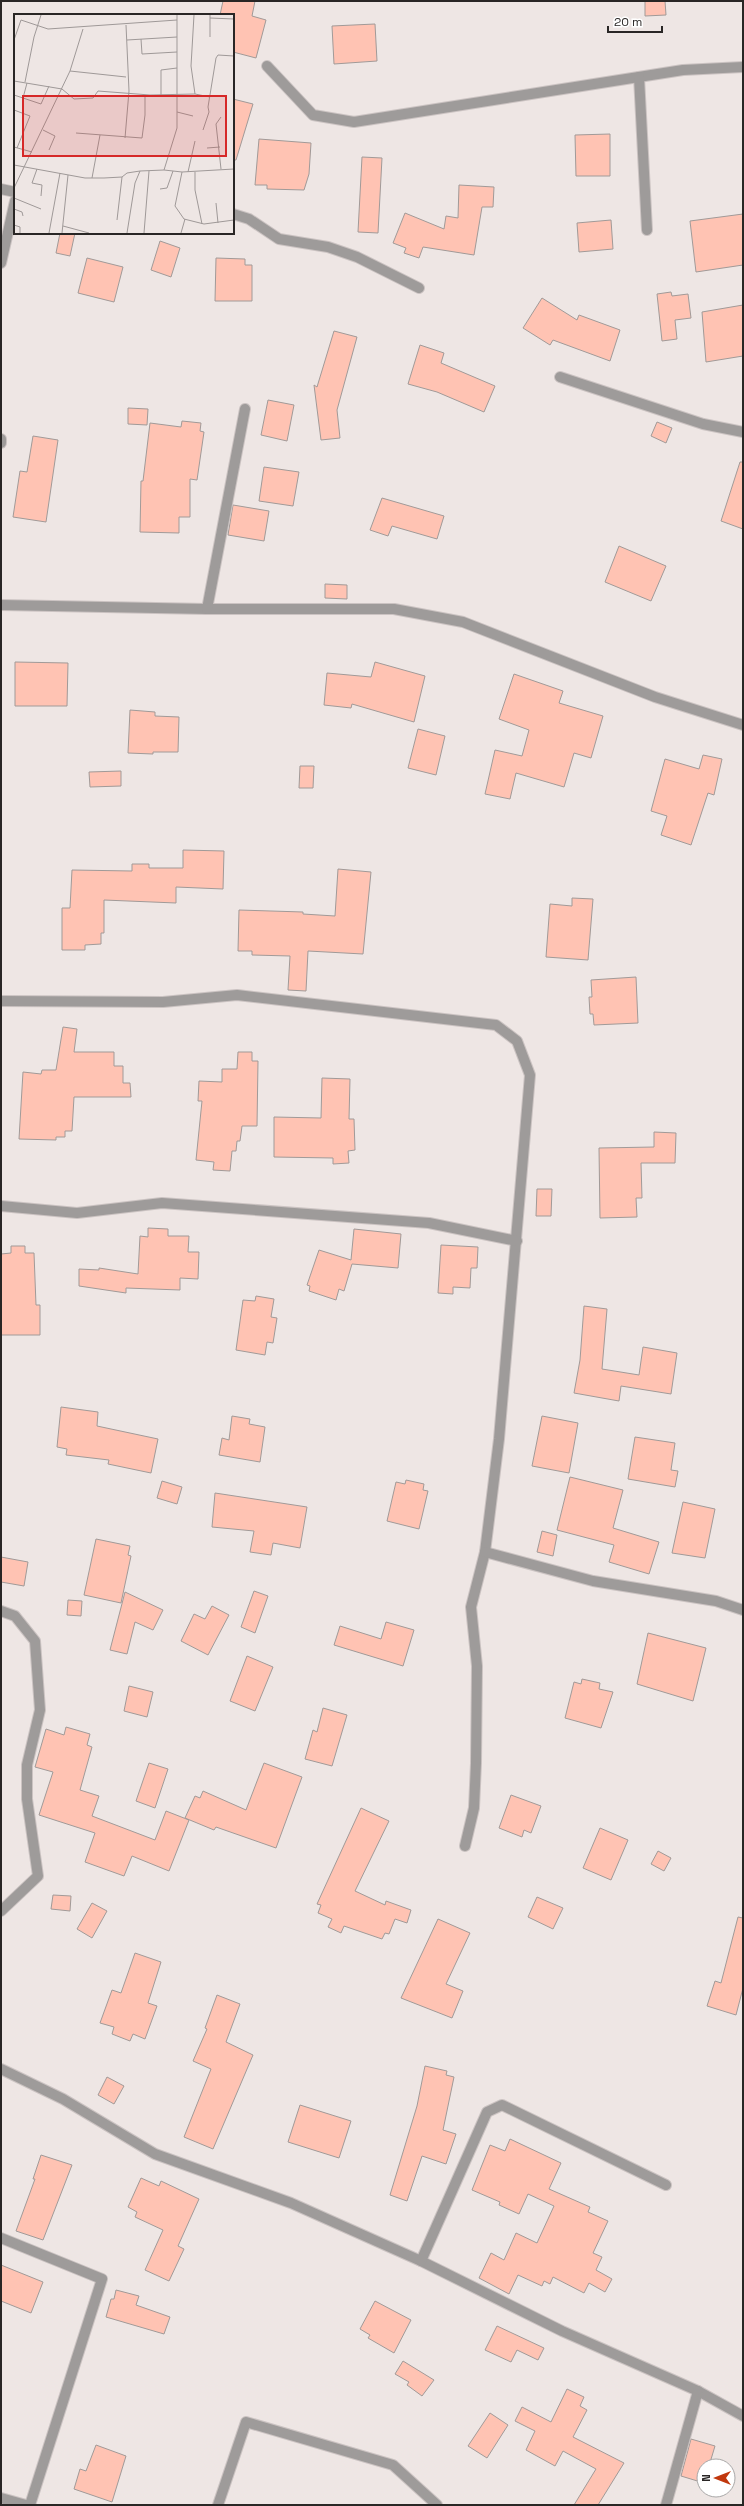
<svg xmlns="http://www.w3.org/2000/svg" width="744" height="2506" viewBox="0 0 744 2506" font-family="'Space Grotesk',sans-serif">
	<rect width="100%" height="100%" fill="#eee6e4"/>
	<g fill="#ffc3b3" stroke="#a19a98">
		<polygon points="223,1 255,1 252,16 266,20 256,58 233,52 233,15 220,15"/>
		<polygon points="645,1 665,1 666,15 645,16"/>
		<polygon points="375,24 377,61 334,64 332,26"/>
		<polygon points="233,99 253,104 236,160 233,160"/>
		<polygon points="610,134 610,176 576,176 575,135"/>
		<polygon points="259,139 311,143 309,174 304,190 267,189 267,185 255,185"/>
		<polygon points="362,157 382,158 378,233 358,232"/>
		<polygon points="459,185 494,187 493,207 482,207 474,255 423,247 419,258 404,253 406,248 393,243 405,213 444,229 446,216 458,218"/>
		<polygon points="743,214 743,265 696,272 690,221"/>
		<polygon points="611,220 613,249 579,252 577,223"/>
		<polygon points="60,233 75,233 70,256 56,253"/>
		<polygon points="160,241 180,248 171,277 151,270"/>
		<polygon points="87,258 123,267 114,302 78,293"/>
		<polygon points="216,258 245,259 245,265 252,265 252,301 215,301"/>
		<polygon points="671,292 672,296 688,294 691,318 675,320 677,339 662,341 657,294"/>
		<polygon points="542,298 577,320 579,315 620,330 610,361 553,340 550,345 523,328"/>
		<polygon points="743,305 743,356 706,362 702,312"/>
		<polygon points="334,331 357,337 337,410 340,438 321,440 314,385 317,387"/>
		<polygon points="420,345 444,353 441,363 495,386 484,412 437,392 408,384"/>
		<polygon points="268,400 294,405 287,441 261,435"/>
		<polygon points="128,408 148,409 147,425 128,424"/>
		<polygon points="182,421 201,423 200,431 204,432 197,480 190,479 190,517 179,517 179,533 140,532 141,481 143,481 150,423 181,427"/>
		<polygon points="657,422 672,428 666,443 651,436"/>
		<polygon points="33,436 58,440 46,522 13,517 20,471 27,472"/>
		<polygon points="740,462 743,462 743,529 721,521"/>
		<polygon points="264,467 299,472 293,506 259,501"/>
		<polygon points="382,498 444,516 437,539 392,526 388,536 370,530"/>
		<polygon points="233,505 269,511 264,541 228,535"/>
		<polygon points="619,546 666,566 651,601 605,582"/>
		<polygon points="325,584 347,585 347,599 325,598"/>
		<polygon points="15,662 68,663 67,706 15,706"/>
		<polygon points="375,662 425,676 414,722 352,704 351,708 324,705 327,673 371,677"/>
		<polygon points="514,674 563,691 559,703 603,716 591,758 574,753 564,787 516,773 510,799 485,794 495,750 522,756 529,730 499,719"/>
		<polygon points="130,710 155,712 155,716 179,717 178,752 153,752 153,754 128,753"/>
		<polygon points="418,729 445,736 436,775 408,768"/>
		<polygon points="703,755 722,759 714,795 708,793 691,845 661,835 667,816 651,811 665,759 699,769"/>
		<polygon points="300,766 314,766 313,788 299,788"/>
		<polygon points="121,771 121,786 90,787 89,772"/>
		<polygon points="183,850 224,851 223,889 176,887 176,903 104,900 104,933 101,933 101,944 85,945 85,950 62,950 62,908 70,908 72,870 132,871 132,864 149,864 149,868 183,868"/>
		<polygon points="338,869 371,872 363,954 308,951 306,991 288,990 290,956 252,955 252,951 238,951 239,910 303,912 303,914 335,916"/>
		<polygon points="572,898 593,899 588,960 546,957 550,904 572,906"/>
		<polygon points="636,977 638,1023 594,1025 593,1014 590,1014 589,997 592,997 591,980"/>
		<polygon points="63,1027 77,1029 74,1052 114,1052 114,1066 123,1066 123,1083 130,1083 131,1097 74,1097 72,1131 65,1131 65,1137 56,1137 56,1140 19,1139 23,1072 41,1074 42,1070 56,1070"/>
		<polygon points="238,1052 252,1052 252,1061 258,1061 257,1126 242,1126 240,1141 237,1141 236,1151 232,1151 230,1171 213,1170 214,1162 196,1160 202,1101 198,1101 199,1081 222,1082 222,1069 237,1069"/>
		<polygon points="322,1078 350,1079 349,1119 354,1119 355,1150 348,1151 349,1163 333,1164 333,1158 274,1157 274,1117 321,1118"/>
		<polygon points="654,1132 676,1133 675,1163 641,1163 642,1198 636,1198 637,1217 600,1218 599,1148 654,1147"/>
		<polygon points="537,1189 552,1189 551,1216 536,1216"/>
		<polygon points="148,1228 168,1229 168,1236 189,1236 188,1252 199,1252 198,1279 180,1278 180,1290 126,1288 126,1293 79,1286 79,1269 99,1270 99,1268 138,1274 140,1236 148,1237"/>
		<polygon points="354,1229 401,1234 398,1268 352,1264 344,1291 339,1289 336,1300 309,1291 310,1286 307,1285 319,1250 351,1260"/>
		<polygon points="441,1245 478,1247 477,1268 471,1268 470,1288 453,1287 453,1294 438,1293"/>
		<polygon points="11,1246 25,1246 25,1253 34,1253 36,1305 40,1305 40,1335 1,1335 1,1254 11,1253"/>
		<polygon points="256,1296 274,1299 271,1317 277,1318 273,1343 267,1342 265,1355 236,1350 243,1300 255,1301"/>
		<polygon points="584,1306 607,1309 602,1369 639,1375 643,1347 677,1353 671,1394 621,1386 619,1401 574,1393 580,1360"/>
		<polygon points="61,1407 98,1412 97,1426 158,1439 151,1473 108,1464 109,1460 66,1455 67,1449 57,1447"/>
		<polygon points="232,1416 250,1419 249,1424 265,1427 260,1462 219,1455 222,1438 229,1440"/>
		<polygon points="542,1416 578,1423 569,1473 532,1466"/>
		<polygon points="635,1437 675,1443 671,1470 678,1471 675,1487 628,1479"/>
		<polygon points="570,1477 623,1490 613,1528 659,1542 649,1574 609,1562 614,1545 557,1530"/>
		<polygon points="406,1480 424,1484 423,1490 428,1491 419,1529 387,1521 396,1482 405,1484"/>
		<polygon points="162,1481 182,1487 177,1504 157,1498"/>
		<polygon points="215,1493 307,1507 300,1548 273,1543 271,1555 250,1552 254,1531 212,1527"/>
		<polygon points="683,1502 715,1509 705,1558 672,1553"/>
		<polygon points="542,1531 557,1535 553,1556 537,1552"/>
		<polygon points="96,1539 130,1546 128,1555 131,1556 121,1603 84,1595"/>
		<polygon points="1,1557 28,1562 24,1586 1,1582"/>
		<polygon points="254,1591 268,1596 255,1633 241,1627"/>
		<polygon points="125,1592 163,1610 153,1630 135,1622 127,1654 110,1650"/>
		<polygon points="68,1600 82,1601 81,1616 67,1615"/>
		<polygon points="212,1606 229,1615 208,1655 181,1641 194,1614 205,1619"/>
		<polygon points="386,1622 414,1630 403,1666 334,1645 340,1626 381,1639"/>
		<polygon points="648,1633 706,1648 693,1701 637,1684"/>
		<polygon points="247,1656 273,1667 255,1711 230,1701"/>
		<polygon points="582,1679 600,1683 599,1689 613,1692 601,1728 565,1718 574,1682 581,1684"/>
		<polygon points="129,1686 153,1692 147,1717 124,1711"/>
		<polygon points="323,1708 347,1715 332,1766 305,1759 313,1730 317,1732"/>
		<polygon points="66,1727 90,1734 87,1745 92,1747 80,1790 99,1796 92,1816 155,1840 166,1811 189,1820 169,1871 132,1856 124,1876 85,1862 95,1833 39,1815 53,1772 35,1767 46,1729 64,1735"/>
		<polygon points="149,1763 168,1769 155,1808 136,1801"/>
		<polygon points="264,1763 302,1777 276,1848 216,1827 214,1830 185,1818 195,1796 200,1798 203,1791 246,1810"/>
		<polygon points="511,1795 541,1806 531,1833 524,1830 522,1837 499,1828"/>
		<polygon points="361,1808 389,1821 355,1891 385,1905 386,1901 411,1910 407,1923 395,1919 389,1934 385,1933 382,1939 344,1926 341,1933 328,1927 332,1919 318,1913 321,1905 317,1904"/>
		<polygon points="600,1828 628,1840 611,1880 583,1868"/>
		<polygon points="658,1851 671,1858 664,1871 651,1864"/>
		<polygon points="53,1895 71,1896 70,1911 51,1909"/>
		<polygon points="537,1897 563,1908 553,1929 528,1917"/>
		<polygon points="92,1903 107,1911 92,1938 77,1929"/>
		<polygon points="738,1917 743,1918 743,1988 736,2015 707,2006 715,1981 721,1983"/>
		<polygon points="438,1919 470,1933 446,1984 463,1991 452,2018 401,1998"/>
		<polygon points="135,1953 161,1962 148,2003 157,2006 145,2039 133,2034 130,2041 112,2034 114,2027 100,2023 112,1990 121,1993"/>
		<polygon points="217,1995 240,2004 226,2042 253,2055 213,2149 184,2137 211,2069 193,2061 207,2029 205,2028"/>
		<polygon points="425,2066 447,2071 446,2075 454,2077 443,2130 456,2134 446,2164 422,2156 407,2201 390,2195 417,2106"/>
		<polygon points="107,2077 124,2086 114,2104 98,2095"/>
		<polygon points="300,2105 351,2121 339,2158 288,2142"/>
		<polygon points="510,2139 561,2163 549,2189 590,2207 588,2212 608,2221 593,2253 602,2257 596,2270 612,2279 605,2292 589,2283 584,2293 553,2277 550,2284 544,2281 542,2286 518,2275 509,2294 479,2278 491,2253 504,2260 516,2233 537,2243 554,2206 528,2194 519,2214 499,2205 500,2202 472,2190 490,2145 505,2151"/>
		<polygon points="41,2155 72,2165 43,2240 16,2231 35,2179 33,2179"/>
		<polygon points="141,2178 159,2186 161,2181 199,2199 178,2246 184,2249 169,2281 145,2270 163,2230 135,2217 137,2212 128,2207"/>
		<polygon points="1,2265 43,2282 31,2313 1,2301"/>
		<polygon points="116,2290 139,2296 136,2305 170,2317 164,2334 106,2317 111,2299 114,2299"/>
		<polygon points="375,2301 411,2320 394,2353 368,2338 370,2335 360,2329"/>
		<polygon points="497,2326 544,2348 538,2360 517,2350 511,2362 485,2350"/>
		<polygon points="403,2361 434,2380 422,2396 407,2385 409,2382 395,2374"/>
		<polygon points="567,2389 584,2397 580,2406 587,2410 573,2437 624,2463 598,2505 574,2505 596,2469 563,2451 555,2466 526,2450 535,2431 515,2421 522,2407 551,2422"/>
		<polygon points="490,2413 508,2425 487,2458 468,2446"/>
		<polygon points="691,2439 715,2446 709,2466 704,2466 704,2483 681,2476"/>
		<polygon points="96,2445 126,2456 112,2502 74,2489 80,2469 86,2471"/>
	</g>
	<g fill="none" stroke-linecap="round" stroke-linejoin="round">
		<defs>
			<g id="minor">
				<polyline points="267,66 313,115 354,122 683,70 743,67"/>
				<polyline points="639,77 647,230"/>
				<polyline points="1,189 15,192"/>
				<polyline points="233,214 249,219 279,239 328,247 357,257 419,288"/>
				<polyline points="1,263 15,201"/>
				<polyline points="560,377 703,424 743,432"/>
				<polyline points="1,439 1,443"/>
				<polyline points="1,605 207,609 394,609 463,622 655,697 743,725"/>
				<polyline points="207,609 245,409"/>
				<polyline points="1,1001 163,1002 237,995 496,1025 517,1041 530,1075 499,1439 485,1552 471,1607 477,1666 476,1763 474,1808 465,1846"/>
				<polyline points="1,1206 77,1213 162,1203 429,1223 517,1241"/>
				<polyline points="485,1552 593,1581 716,1601 743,1610"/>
				<polyline points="1,1611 15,1616 35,1641 40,1710 27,1765 27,1799 38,1876 1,1911"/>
				<polyline points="1,2069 63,2099 155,2154 291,2203 421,2261 562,2331 698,2391 743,2416"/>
				<polyline points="1,2238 102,2279 30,2505"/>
				<polyline points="421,2261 487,2112 502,2105 666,2185"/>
				<polyline points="1,2498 26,2505"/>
				<polyline points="218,2505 246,2422 393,2465 437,2505"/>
				<polyline points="666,2505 698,2391"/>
			</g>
		</defs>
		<use href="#minor" stroke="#cbc3c2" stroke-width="12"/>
		<use href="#minor" stroke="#9e9b9a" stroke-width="10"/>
	</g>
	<g transform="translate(14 14)">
		<rect width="220" height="220" fill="#eee6e4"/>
		<path fill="none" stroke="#9f9998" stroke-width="1" d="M180,1L177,52L181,80M196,4L220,5M196,23V1M127,25L128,40L163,38M0,26L7,6L34,15L163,6M113,26L163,23M56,57L112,63M0,67L48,75L60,85L79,84L84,77L136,81L181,80L196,83M11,68L20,23L27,1M0,81L27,90L35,72M147,81V56L163,54M9,84L13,69M0,96L16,102L3,134M163,98L179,102M207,103L202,110L207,155M29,116L41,122L35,136M189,116L195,98L194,93L202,44L204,41L220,42M62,119L128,124L131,101V81M111,124L115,77L112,11M0,133L18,138M193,134L206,133M0,151L71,164H90L108,163L113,159L126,157L150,156L168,158L220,155M23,155L18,169L28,171L27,182M150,156L163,114V1M168,158L161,192L170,205L190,210L220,206M174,158L181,127M181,158V176L188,210M78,164L86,121M220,171V194M0,174L56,57L69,15M146,175L153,174L159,157M0,184L27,195M202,189L204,209M0,195L8,198L9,202M103,206L108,163M0,211L6,213V219M49,212L75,219M35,219L46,159M48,219L54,161M113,219L121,169L126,157M130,219L135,157M167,219L171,205"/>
		<path fill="#d62828" fill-opacity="0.15" stroke="#d62828" stroke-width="2" d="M9,82H212V142H9Z"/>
		<rect width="220" height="220" fill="none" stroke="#292625" stroke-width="2"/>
	</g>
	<rect width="744" height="2506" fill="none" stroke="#292625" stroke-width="4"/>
	<g transform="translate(716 2478) rotate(270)"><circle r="19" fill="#ffffff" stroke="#a9a8a8"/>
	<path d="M0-3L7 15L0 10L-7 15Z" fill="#c1380e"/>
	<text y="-6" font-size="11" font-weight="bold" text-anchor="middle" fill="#292625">N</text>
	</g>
	<path d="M608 26v6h54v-6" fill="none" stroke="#292625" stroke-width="2"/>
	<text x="614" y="26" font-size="12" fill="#292625" stroke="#ffffff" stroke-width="3" paint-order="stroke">20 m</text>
</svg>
